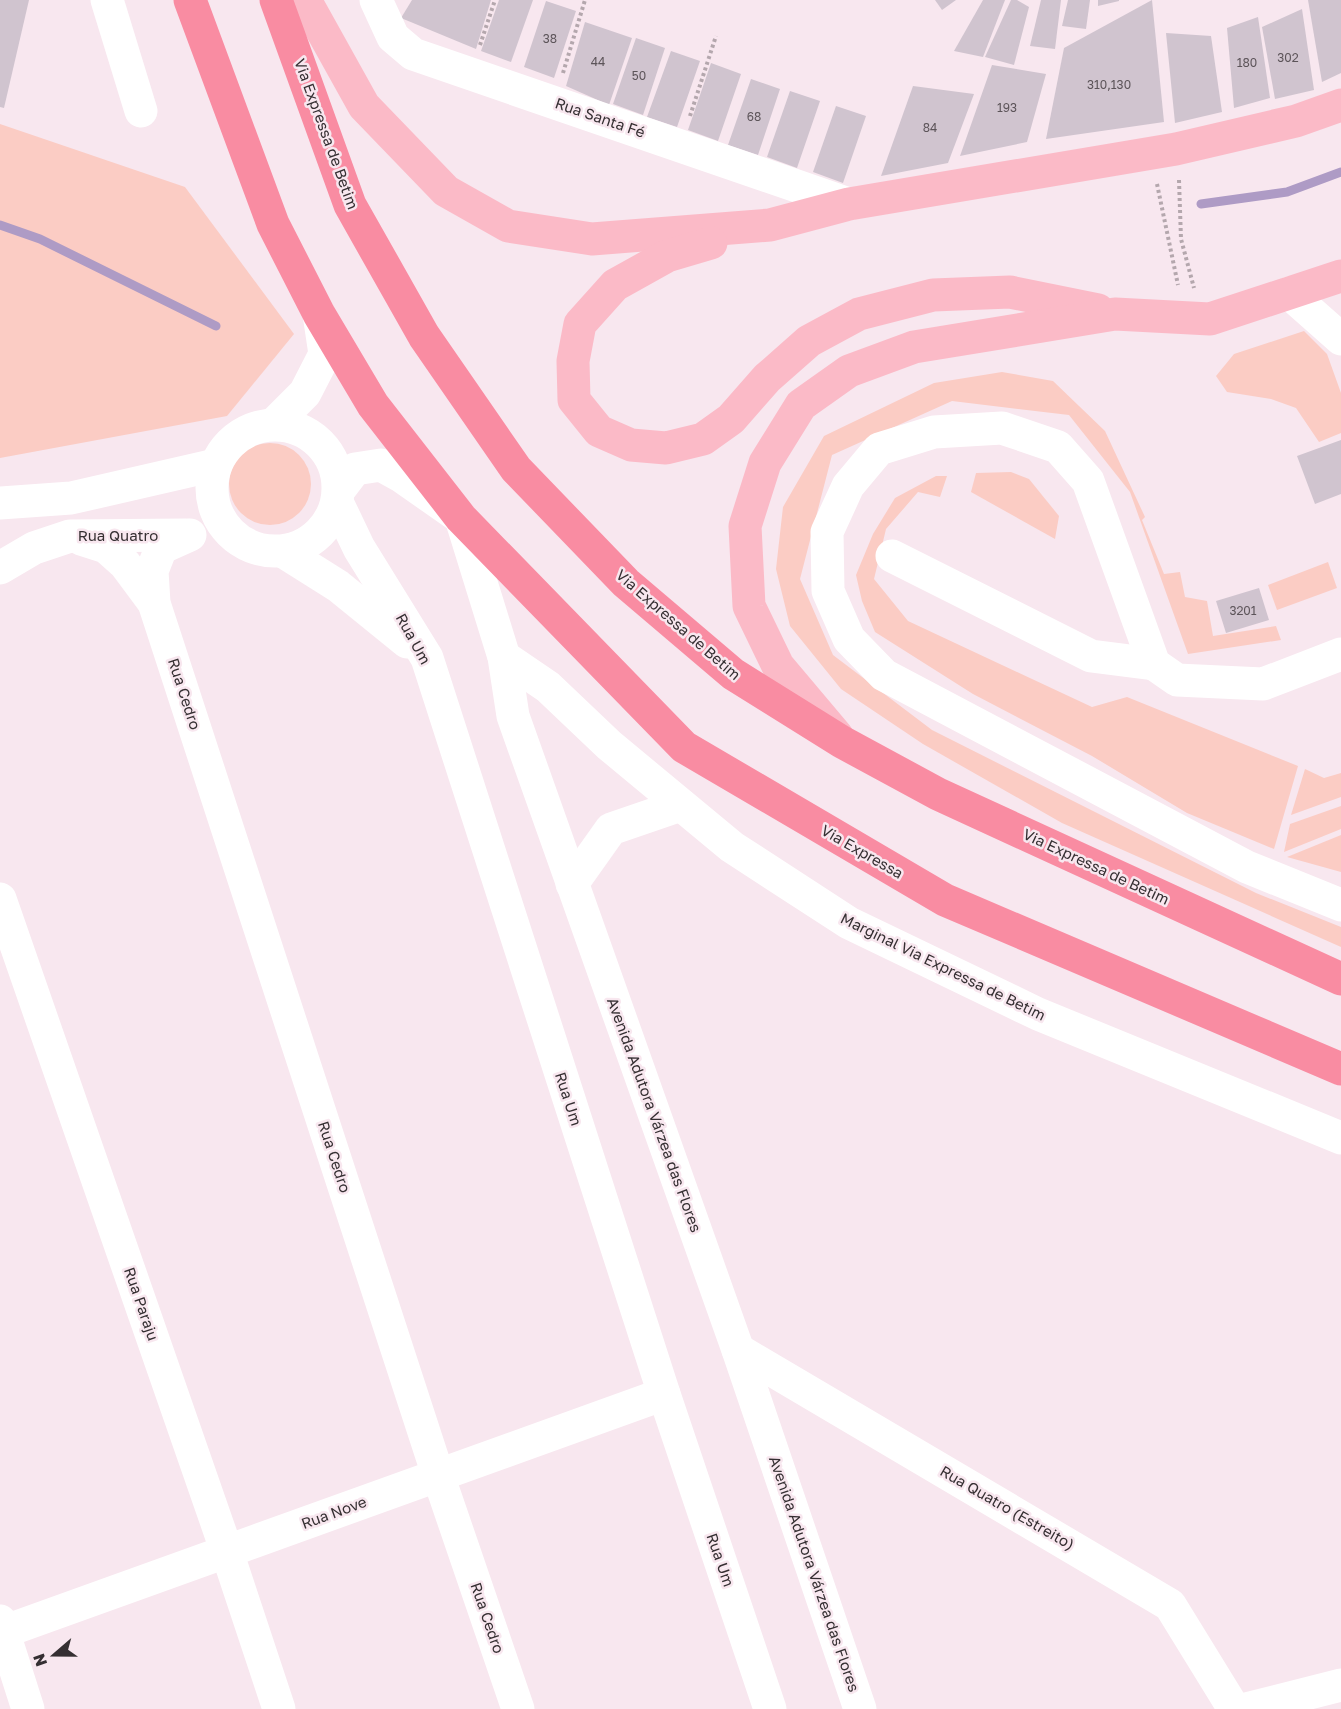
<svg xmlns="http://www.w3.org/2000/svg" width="1341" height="1709" viewBox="0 0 1341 1709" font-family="'Golos Text',sans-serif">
	<rect width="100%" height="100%" fill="#f8e7ef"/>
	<g fill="#fbccc4">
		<polygon points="0,124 185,187 294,334 227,416 0,458"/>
		<polygon points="1304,331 1327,354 1341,393 1341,433 1319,442 1296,408 1271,399 1227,392 1216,376 1234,354"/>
		<polygon points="1002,372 1053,381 1105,431 1145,517 1142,520 1164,574 1180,572 1185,597 1207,601 1213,636 1276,626 1281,640 1188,654 1130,492 1069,415 952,401 832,455 800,579 833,655 932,730 1256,893 1341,927 1341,947 1062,823 923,744 841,689 790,626 776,569 783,507 824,436 934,383"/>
		<circle cx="270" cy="484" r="41"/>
		<polygon points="1011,472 1029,479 1059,516 1055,539 971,492 976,473"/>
		<polygon points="936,476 947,476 940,497 918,492 886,529 874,579 908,621 1092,707 1127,697 1298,766 1274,849 1187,813 1092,756 973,694 875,632 862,601 856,575 873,534 895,498"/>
		<polygon points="1328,562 1337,588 1277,610 1268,585"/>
		<polygon points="1305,769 1324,778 1341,773 1341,797 1291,815"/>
		<polygon points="1341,806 1341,829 1284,852 1290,824"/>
		<polygon points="1341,835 1341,872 1287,857"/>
	</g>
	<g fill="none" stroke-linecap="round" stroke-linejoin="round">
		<g stroke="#ae9bc5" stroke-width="9">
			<polyline points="1201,204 1287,192 1341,172"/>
			<polyline points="0,225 40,239 216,326"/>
		</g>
	</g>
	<g fill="#d0c4cf">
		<polygon points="0,0 29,0 4,108 0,107"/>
		<polygon points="412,0 491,0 476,49 401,18"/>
		<polygon points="499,0 533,0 511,62 481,51"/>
		<polygon points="935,0 956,0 942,10"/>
		<polygon points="983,0 1005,0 983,57 954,51"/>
		<polygon points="1011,0 1017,0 1029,7 1014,65 985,57"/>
		<polygon points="1041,0 1061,0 1055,49 1030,46"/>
		<polygon points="1068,0 1090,0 1086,29 1062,26"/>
		<polygon points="1098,0 1119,0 1119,1 1098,6"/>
		<polygon points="1152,0 1164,122 1046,139 1064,48"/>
		<polygon points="1308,0 1341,0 1341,73 1322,82"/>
		<polygon points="546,1 576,11 554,78 524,67"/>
		<polygon points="1302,9 1314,90 1275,99 1262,27"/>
		<polygon points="1258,17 1270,98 1234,108 1227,28"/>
		<polygon points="585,22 632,38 609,105 566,86"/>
		<polygon points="1166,33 1211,36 1222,112 1175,123"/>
		<polygon points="636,38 665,48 643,115 613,104"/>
		<polygon points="671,51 700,61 677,127 647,117"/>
		<polygon points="711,63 741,74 718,141 688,130"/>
		<polygon points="992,65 1046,74 1027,142 960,156"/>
		<polygon points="751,79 780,89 758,155 728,145"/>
		<polygon points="913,86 974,94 948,163 881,176"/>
		<polygon points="790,91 820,101 797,168 767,157"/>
		<polygon points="836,106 866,116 843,183 813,172"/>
		<polygon points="1341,440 1341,494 1315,504 1297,456"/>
		<polygon points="1259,588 1269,620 1226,633 1216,601"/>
	</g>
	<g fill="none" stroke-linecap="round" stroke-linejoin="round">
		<g stroke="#b4a7ad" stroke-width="4" stroke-dasharray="3 3" stroke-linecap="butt">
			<polyline points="480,45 495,0"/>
			<polyline points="563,73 585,0"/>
			<polyline points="690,116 716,36"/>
			<polyline points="1179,180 1181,239 1194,288"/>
			<polyline points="1157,184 1178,285"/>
		</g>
		<g stroke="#fff" stroke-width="33">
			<polyline points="107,0 141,111"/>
			<polyline points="376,0 393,37 413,54 849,204"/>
			<polyline points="1289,293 1341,339"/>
			<polyline points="274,424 305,393 325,354 319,314"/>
			<circle cx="275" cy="488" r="63"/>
			<polyline points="339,490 355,469 381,465 401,476 461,518 504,657 513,716 738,1350 860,1709"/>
			<polyline points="337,502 359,548 427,658 664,1394 770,1709"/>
			<polyline points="0,503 71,498 215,465"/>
			<polyline points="190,535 161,548 152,571 154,603 438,1475 518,1709"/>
			<polyline points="81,539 106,547 125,564 154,603"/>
			<polyline points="284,552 338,586 407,642"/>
			<polyline points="892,556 1091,656 1154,664"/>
			<polyline points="0,568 34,548 70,536 186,535"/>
			<polyline points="1341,654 1263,684 1177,680 1154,664 1088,481 1058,447 1002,428 934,432 879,449 848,486 827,532 828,591 849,639 884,675 1247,867 1341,905"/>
			<polyline points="504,657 548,687 609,745 732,847 849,923 1038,1014 1341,1138"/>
			<polyline points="572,884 611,829 681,805"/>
			<polyline points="0,899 227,1552 279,1709"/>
			<polyline points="738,1350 1170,1605 1234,1709"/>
			<polyline points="0,1621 28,1709"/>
			<polyline points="3,1632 664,1394"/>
			<polyline points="1246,1709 1341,1685"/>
		</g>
		<g stroke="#fbbac7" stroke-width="33">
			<polyline points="305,0 364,106 446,191 508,226 592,239 770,225 849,204 1176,149 1296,121 1341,105"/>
			<polyline points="711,243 667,256 615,285 580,324 573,361 574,400 599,431 631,445 666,448 703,439 731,419 767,378 809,341 859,314 933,295 1010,292 1098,310"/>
			<polyline points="837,736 778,666 749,606 745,526 765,463 801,405 849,371 914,347 1115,314 1210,319 1341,276"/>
		</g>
		<g stroke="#f98ca2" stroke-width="33">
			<polyline points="190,0 273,224 319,314 373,405 461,518 684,747 945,900 1341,1069"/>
			<polyline points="276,0 350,205 424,336 516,469 626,583 733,674 842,742 938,794 1341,979"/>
		</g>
	</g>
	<g text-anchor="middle" stroke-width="5" stroke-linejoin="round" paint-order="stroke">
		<g font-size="12" fill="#5c5459">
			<text x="550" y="43">38</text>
			<text x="1288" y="62">302</text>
			<text x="598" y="66">44</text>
			<text x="1247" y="67">180</text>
			<text x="639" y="80">50</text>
			<text x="1109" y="89">310,130</text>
			<text x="1007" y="112">193</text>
			<text x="754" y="121">68</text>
			<text x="930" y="132">84</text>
			<text x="1243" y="615">3201</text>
		</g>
		<g font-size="15" fill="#352f32" stroke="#f8e7ef">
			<text transform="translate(600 118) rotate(19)" y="5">Rua Santa Fé</text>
			<text transform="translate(326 134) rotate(70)" y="5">Via Expressa de Betim</text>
			<text x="118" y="541">Rua Quatro</text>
			<text transform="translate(678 625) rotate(41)" y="5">Via Expressa de Betim</text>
			<text transform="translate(413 639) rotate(61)" y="5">Rua Um</text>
			<text transform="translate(184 694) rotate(72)" y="5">Rua Cedro</text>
			<text transform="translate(862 852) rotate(30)" y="5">Via Expressa</text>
			<text transform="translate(1096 867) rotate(25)" y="5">Via Expressa de Betim</text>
			<text transform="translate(943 967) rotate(26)" y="5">Marginal Via Expressa de Betim</text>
			<text transform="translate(568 1099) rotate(72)" y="5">Rua Um</text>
			<text transform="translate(654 1115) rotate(70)" y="5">Avenida Adutora Várzea das Flores</text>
			<text transform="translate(334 1157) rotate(72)" y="5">Rua Cedro</text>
			<text transform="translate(141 1304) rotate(71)" y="5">Rua Paraju</text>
			<text transform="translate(1007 1508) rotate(30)" y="5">Rua Quatro (Estreito)</text>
			<text transform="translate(334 1513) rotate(-20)" y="5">Rua Nove</text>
			<text transform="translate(720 1560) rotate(71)" y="5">Rua Um</text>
			<text transform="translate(814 1574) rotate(71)" y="5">Avenida Adutora Várzea das Flores</text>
			<text transform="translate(487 1618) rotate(71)" y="5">Rua Cedro</text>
		</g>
	</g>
	<g transform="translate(54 1655) rotate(250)" stroke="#f8e7ef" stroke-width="4.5" paint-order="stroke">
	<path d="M0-4.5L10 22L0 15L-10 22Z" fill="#352f32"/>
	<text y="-9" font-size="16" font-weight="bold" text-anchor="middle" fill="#352f32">N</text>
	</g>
</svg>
